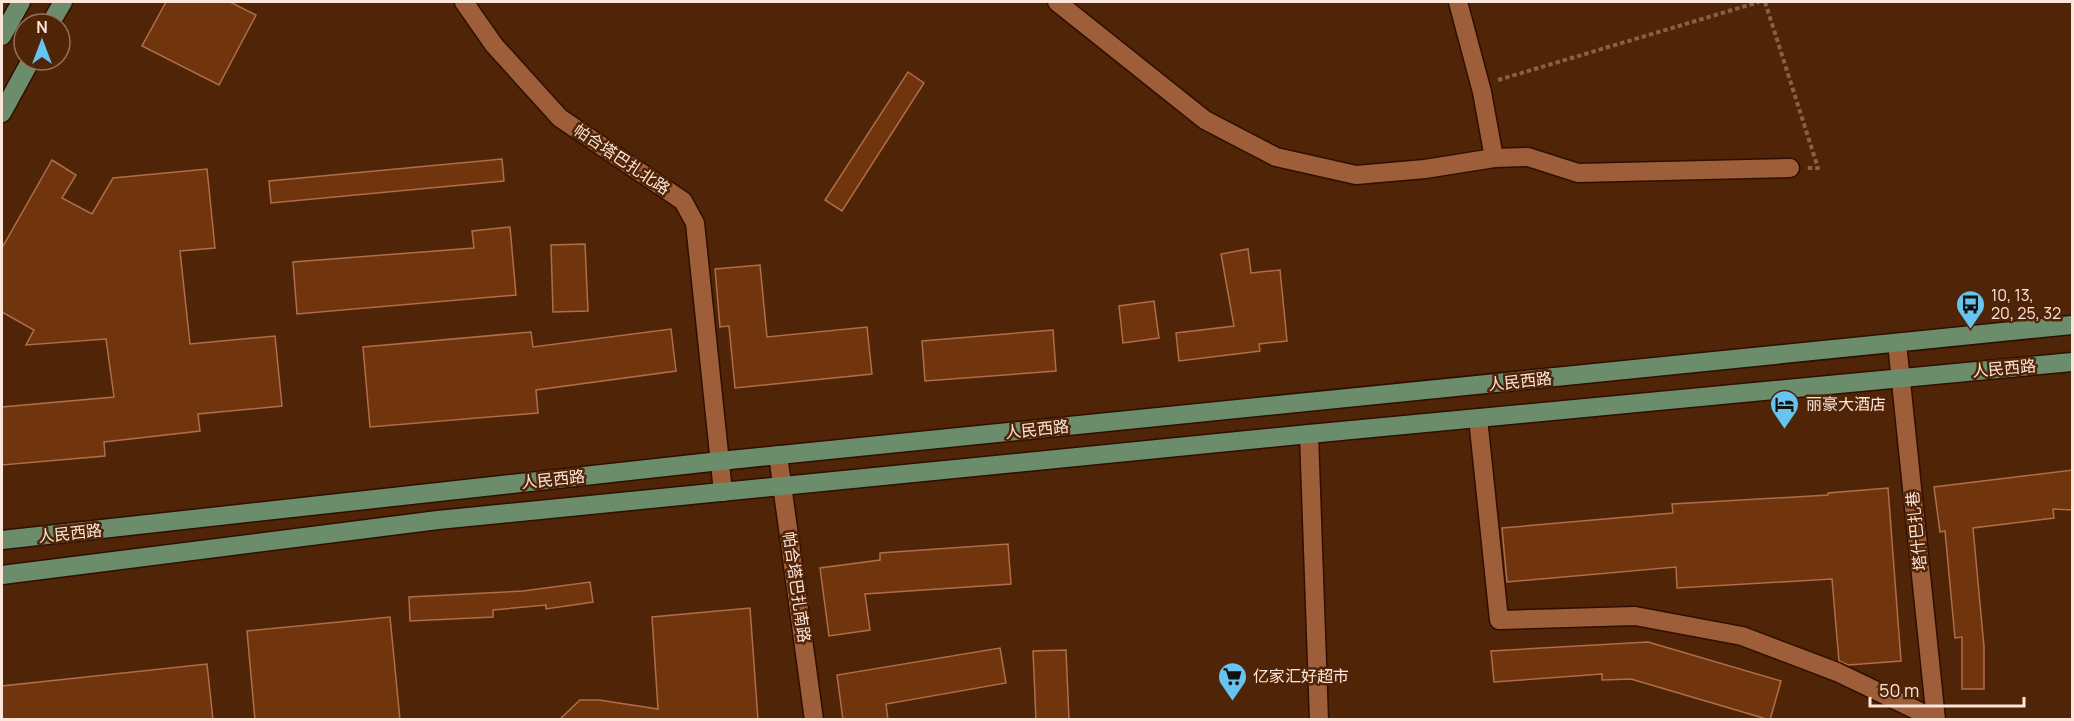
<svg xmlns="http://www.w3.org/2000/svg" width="2074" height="721" viewBox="0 0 2074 721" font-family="Manrope,'Noto Sans SC',sans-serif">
	<rect width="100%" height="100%" fill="#502406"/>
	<g fill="#70350d" stroke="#af6e49" stroke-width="1.5">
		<polygon points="166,2 230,2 256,15 219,85 142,46"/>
		<polygon points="908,72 924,83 842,211 825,200"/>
		<polygon points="502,159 504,181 271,203 269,181"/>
		<polygon points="52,160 76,175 62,198 92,214 113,178 207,169 215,248 180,251 190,344 275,336 282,406 198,414 200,431 104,442 105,456 2,465 2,407 114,397 106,339 26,345 34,330 2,312 2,248"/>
		<polygon points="510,227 516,295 297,314 293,262 474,248 472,231"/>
		<polygon points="585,244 588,311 553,312 551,245"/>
		<polygon points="1248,249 1251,273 1280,270 1287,341 1259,344 1260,351 1179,361 1176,333 1234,326 1221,254"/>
		<polygon points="760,265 767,337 867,327 872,374 735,388 729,326 720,327 715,269"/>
		<polygon points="1154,301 1159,338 1123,343 1119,306"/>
		<polygon points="671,329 676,371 536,390 538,413 370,427 363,347 531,332 533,347"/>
		<polygon points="1053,330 1056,371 925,381 922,341"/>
		<polygon points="2073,470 2073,510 2053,509 2054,518 1973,528 1984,647 1984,689 1962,689 1962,637 1955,638 1945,531 1940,532 1934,487"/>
		<polygon points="1888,488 1901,661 1848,665 1839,661 1832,579 1677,588 1676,567 1507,582 1502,528 1673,513 1672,504 1828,495 1828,493"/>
		<polygon points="1008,544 1011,584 865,594 870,630 829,636 820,568 880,560 880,553"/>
		<polygon points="590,582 593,602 546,609 546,605 493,610 493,617 410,621 409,597 523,591"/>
		<polygon points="750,608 758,720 559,720 580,700 599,700 658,709 652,617"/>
		<polygon points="390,617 400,720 255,720 247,631"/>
		<polygon points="1648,642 1781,681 1770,720 1631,679 1602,680 1602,674 1494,682 1491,651"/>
		<polygon points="1000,648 1006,683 886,704 888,720 843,720 837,675"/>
		<polygon points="1066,650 1069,720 1036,720 1033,651"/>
		<polygon points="207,664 213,720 2,720 2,686"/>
	</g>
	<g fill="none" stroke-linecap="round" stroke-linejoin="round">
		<defs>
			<g id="minor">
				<polyline points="464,2 494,45 560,118 683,201 695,223 723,492"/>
				<polyline points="1057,2 1205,120 1276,157 1356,175 1425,169 1494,158 1528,157 1578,173 1790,168"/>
				<polyline points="1458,2 1482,92 1494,158"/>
				<polyline points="1897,343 1936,720"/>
				<polyline points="1478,418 1499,620 1635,616 1742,636 1837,672 1935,719"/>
				<polyline points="1309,434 1319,720"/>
				<polyline points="778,455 814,720"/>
			</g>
			<g id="major">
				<polyline points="50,24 63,2"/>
				<polyline points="2,36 21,2"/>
				<polyline points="2,113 31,60"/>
				<polyline points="2,540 720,461 2072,325"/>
				<polyline points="2,575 438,520 1309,434 2072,362"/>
			</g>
		</defs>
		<use href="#minor" stroke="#2e0f00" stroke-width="21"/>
		<use href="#major" stroke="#2e0f00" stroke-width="21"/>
		<g stroke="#866048" stroke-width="4" stroke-dasharray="4.5 3" stroke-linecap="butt">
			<polyline points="1765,2 1818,168 1807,168"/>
			<polyline points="1498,80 1759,2"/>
		</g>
		<use href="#minor" stroke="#9e5e3a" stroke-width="18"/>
		<use href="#major" stroke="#6c8d6c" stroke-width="18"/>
	</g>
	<defs>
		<symbol id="bus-pin" viewBox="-11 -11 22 30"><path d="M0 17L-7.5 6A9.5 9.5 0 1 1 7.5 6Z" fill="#66c4ef" stroke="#502406"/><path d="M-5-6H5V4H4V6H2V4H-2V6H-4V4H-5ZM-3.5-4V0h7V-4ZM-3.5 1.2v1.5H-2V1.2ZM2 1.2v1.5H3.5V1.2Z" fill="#111"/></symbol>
		<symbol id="hotel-pin" viewBox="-11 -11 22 30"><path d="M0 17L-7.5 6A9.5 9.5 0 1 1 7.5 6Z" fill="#66c4ef" stroke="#502406"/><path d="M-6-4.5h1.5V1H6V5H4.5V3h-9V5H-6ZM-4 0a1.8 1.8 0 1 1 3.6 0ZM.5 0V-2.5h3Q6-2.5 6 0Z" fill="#111"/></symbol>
		<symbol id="supermarket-pin" viewBox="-11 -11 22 30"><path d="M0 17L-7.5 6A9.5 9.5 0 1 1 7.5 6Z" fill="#66c4ef" stroke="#502406"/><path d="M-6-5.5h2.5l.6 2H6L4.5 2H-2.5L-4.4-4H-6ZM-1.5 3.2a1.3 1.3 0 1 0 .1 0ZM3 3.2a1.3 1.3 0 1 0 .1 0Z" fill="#111"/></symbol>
	</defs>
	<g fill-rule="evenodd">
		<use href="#bus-pin" x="1954" y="288" width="33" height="45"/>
		<use href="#hotel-pin" x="1768" y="388" width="33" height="45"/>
		<use href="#supermarket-pin" x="1216" y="660" width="33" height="45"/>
	</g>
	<g text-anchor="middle" stroke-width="5" stroke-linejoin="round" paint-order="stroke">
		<g font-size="16" fill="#fce5da" stroke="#502406">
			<text transform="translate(622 159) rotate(34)" y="6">帕合塔巴扎北路</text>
			<text transform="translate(2004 368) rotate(-5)" y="6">人民西路</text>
			<text transform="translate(1520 381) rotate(-6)" y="6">人民西路</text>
			<text transform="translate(1037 429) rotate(-6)" y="6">人民西路</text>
			<text transform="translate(553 479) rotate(-6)" y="6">人民西路</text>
			<text transform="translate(1916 531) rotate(-96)" y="6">塔什巴扎巷</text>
			<text transform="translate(70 533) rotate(-6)" y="6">人民西路</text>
			<text transform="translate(797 587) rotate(82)" y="6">帕合塔巴扎南路</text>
		</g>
		<g font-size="16" fill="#fce5da" stroke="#502406" text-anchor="start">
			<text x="1991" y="301">10, 13,<tspan x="1991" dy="18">20, 25, 32</tspan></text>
			<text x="1806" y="410">丽豪大酒店</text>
			<text x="1253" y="682">亿家汇好超市</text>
		</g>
	</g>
	<rect width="2074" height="721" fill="none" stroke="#fce5da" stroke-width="6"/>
	<g transform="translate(42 42)"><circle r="28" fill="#502406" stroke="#95715b" stroke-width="1.5"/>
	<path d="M0-4.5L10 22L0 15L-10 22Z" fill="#66c4ef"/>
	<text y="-9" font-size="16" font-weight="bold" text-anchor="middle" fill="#fce5da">N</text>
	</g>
	<path d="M1870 697v9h154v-9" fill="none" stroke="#fce5da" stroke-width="3"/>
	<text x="1879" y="697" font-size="18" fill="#fce5da" stroke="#502406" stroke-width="4.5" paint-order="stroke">50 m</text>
</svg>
